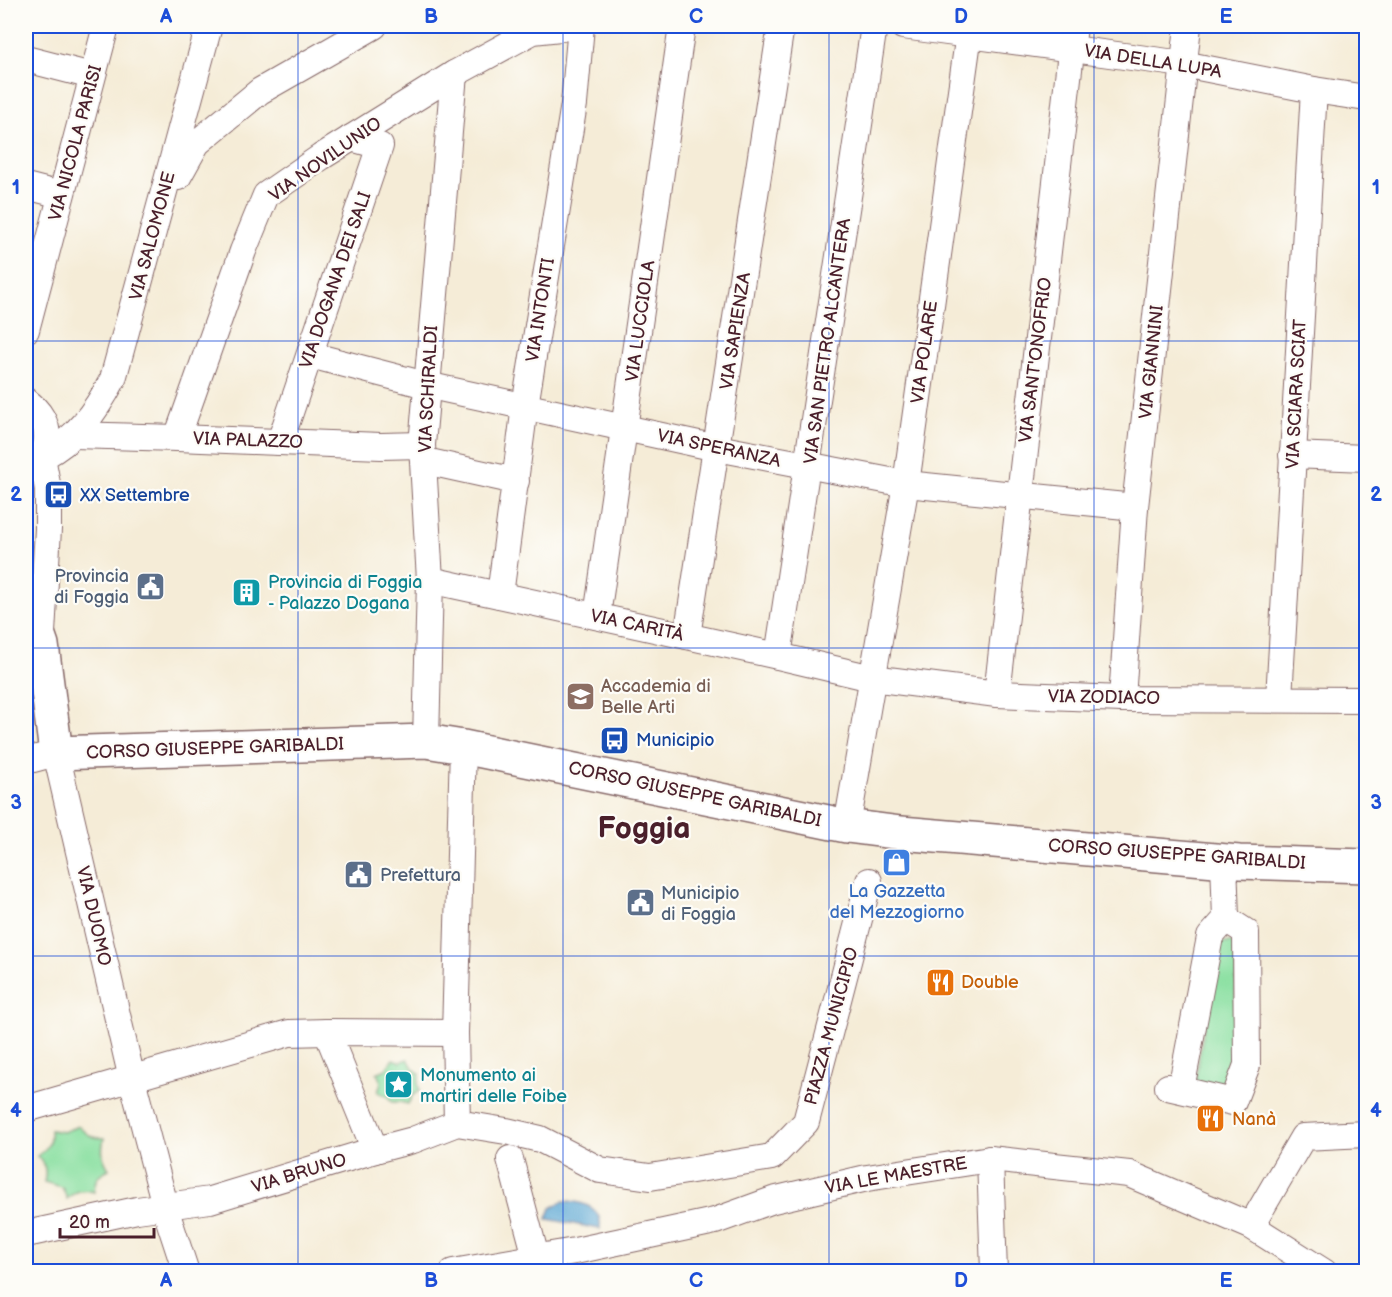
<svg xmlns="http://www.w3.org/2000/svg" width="1392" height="1297" viewBox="0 0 1392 1297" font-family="'Balsamiq Sans',sans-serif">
	<rect width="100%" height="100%" fill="#fdfcf7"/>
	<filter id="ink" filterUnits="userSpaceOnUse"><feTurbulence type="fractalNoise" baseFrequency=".0167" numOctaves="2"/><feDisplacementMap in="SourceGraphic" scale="12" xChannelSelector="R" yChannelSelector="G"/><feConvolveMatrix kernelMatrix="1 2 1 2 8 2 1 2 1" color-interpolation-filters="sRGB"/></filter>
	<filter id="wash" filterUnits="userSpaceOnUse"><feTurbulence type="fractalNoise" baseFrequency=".008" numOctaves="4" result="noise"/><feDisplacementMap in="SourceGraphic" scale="24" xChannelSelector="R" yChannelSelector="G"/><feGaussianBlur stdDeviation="1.35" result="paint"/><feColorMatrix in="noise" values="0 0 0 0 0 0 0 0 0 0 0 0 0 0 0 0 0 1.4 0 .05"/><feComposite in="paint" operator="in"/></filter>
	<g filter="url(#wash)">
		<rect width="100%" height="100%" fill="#f5ecd7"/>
		<g fill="#8be0a2" stroke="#6a8066" stroke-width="1.5">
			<polygon points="1218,942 1234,942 1237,945 1233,1076 1227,1085 1195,1082"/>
			<polygon points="393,1059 401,1062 408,1059 413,1068 420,1074 418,1084 420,1091 413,1095 408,1104 400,1102 392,1102 387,1096 378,1092 381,1082 377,1073 386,1069"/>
			<path d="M79,1126C87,1135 92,1138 104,1138C101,1151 102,1158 109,1169C97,1175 95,1178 94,1192C82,1189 76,1190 67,1199L62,1187L44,1182C47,1170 45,1165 37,1156C48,1148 51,1144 50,1130L63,1132Z"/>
		</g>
		<path fill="#5ca7d4" stroke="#536380" stroke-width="1.5" d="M563,1201C581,1201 603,1207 600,1229L547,1219L551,1208Z"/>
	</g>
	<g filter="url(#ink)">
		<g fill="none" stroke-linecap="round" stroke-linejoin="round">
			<defs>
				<g id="street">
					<polyline points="903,26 1183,64 1314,90 1366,98"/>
					<polyline points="26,59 92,76"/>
					<polyline points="178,177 197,143 260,91 374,26"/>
					<polyline points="26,186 61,195"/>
					<polyline points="26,330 106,26"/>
					<polyline points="310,355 426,385 717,448 906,484 1135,507"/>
					<path d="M26,401C54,421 54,453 26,472"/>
					<polyline points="74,435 177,438 381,446 422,445"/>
					<polyline points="177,438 243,251 266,195 321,157 454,74 533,31 578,26"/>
					<polyline points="280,442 380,146 351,138"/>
					<polyline points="1292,455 1366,458"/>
					<path d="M42,457C76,440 96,411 113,379L209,26"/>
					<polyline points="42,457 48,489 48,529 42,633"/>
					<polyline points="425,461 516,481"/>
					<polyline points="430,580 778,656 872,678 997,694 1122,699 1366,700"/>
					<polyline points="500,595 525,406 574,104 581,26"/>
					<polyline points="597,616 682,26"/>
					<polyline points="687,636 781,26"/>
					<polyline points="778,656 874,26"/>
					<polyline points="997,694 1074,26"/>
					<polyline points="1279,698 1314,90"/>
					<polyline points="1122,699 1135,507 1188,26"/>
					<polyline points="426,741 430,580 422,445 454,74"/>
					<polyline points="26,761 56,753 132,1079 168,1217 186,1272"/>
					<polyline points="847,826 906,484 970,26"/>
					<polyline points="455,1033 327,1032 375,1150 413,1140 457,1123 506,1131 540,1139 600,1170 650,1177 772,1157 806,1122 869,881"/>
					<polyline points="1168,1087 1233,1102 1247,1065 1246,932 1226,919"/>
					<polyline points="1181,1089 1210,937 1226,919 1224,861"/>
					<polyline points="26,1109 289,1033 327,1032"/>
					<polyline points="457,1123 455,1033 463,747"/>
					<polyline points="510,1159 536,1257"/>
					<polyline points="990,1159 994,1272"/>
					<polyline points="1251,1226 1303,1137 1366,1134"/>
					<polyline points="26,1234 137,1210 210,1200 375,1150"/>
					<polyline points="453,1272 575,1251 715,1221 773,1200 867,1178 990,1159 1129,1174 1251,1226 1324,1272"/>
				</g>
				<polyline id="secondary" points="26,599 42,645 56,753 426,741 463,747 847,826 901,833 1239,862 1366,866"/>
			</defs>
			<use href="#street" stroke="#866767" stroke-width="28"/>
			<use href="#secondary" stroke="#866767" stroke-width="36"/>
			<use href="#street" stroke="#fff" stroke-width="26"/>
			<use href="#secondary" stroke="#fff" stroke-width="33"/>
		</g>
	</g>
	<path fill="none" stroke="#1d4ed8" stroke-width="1.5" stroke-opacity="0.55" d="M298,26V1272M563,26V1272M829,26V1272M1094,26V1272M26,341H1366M26,648H1366M26,956H1366"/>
	<defs>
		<symbol id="bus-square" viewBox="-11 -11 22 22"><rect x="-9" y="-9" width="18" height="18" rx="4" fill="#1a4fb4" stroke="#fdfcf7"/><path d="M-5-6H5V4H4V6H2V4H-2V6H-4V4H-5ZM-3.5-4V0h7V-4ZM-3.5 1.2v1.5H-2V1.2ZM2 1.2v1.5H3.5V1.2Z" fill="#fff"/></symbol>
		<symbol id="civic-square" viewBox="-11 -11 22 22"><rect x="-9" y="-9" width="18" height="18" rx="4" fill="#5c6f8a" stroke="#fdfcf7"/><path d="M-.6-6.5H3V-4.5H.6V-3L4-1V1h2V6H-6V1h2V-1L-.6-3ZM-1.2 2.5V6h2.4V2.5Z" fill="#fff"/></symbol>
		<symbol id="building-square" viewBox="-11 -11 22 22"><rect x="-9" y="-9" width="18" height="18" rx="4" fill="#0f9aa8" stroke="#fdfcf7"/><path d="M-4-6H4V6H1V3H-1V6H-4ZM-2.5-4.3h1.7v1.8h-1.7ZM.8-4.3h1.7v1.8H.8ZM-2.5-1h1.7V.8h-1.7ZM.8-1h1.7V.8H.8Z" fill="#fff"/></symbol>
		<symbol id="university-square" viewBox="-11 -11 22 22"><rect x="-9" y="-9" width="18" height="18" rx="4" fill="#8d6e63" stroke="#fdfcf7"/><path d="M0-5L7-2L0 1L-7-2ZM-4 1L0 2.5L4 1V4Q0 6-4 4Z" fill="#fff"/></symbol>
		<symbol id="shop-square" viewBox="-11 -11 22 22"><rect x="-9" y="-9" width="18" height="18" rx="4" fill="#3f7fe0" stroke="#fdfcf7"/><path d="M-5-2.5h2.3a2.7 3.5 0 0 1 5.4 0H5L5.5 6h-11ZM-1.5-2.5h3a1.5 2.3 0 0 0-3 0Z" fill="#fff"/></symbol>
		<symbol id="restaurant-square" viewBox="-11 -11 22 22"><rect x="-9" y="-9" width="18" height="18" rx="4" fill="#e8710a" stroke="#fdfcf7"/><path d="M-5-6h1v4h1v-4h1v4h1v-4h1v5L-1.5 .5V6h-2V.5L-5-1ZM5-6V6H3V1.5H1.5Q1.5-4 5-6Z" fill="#fff"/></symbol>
		<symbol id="sight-square" viewBox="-11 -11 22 22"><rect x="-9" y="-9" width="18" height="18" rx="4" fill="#0f9aa8" stroke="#fdfcf7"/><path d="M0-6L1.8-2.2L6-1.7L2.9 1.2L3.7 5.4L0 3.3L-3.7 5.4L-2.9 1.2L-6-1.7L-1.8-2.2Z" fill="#fff"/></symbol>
	</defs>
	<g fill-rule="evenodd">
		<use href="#bus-square" x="42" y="478" width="33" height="33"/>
		<use href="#civic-square" x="134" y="570" width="33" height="33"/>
		<use href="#building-square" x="230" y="576" width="33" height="33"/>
		<use href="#university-square" x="564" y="680" width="33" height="33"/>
		<use href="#bus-square" x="598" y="724" width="33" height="33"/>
		<use href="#shop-square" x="880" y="846" width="33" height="33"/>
		<use href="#civic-square" x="342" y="858" width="33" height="33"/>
		<use href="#civic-square" x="624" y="886" width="33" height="33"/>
		<use href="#restaurant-square" x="924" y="966" width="33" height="33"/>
		<use href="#sight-square" x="382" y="1068" width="33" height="33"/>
		<use href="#restaurant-square" x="1194" y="1102" width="33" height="33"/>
	</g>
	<g text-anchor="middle" stroke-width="4.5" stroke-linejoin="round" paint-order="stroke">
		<g font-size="18" fill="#4a1f2b" stroke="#fdfcf7">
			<text transform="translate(1153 61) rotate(9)" y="6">VIA DELLA LUPA</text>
			<text transform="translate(75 143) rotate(-75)" y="6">VIA NICOLA PARISI</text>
			<text transform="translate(325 159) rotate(-35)" y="6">VIA NOVILUNIO</text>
			<text transform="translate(152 236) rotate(-75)" y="6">VIA SALOMONE</text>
			<text transform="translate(335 280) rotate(-71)" y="6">VIA DOGANA DEI SALI</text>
			<text transform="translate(540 310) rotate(-81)" y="6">VIA INTONTI</text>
			<text transform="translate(640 321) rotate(-82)" y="6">VIA LUCCIOLA</text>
			<text transform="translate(735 331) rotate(-81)" y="6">VIA SAPIENZA</text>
			<text transform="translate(827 341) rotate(-82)" y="6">VIA SAN PIETRO ALCANTERA</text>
			<text transform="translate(924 352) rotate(-82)" y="6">VIA POLARE</text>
			<text transform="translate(1035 360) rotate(-83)" y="6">VIA SANT'ONOFRIO</text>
			<text transform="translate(1151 362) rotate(-84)" y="6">VIA GIANNINI</text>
			<text transform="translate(428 389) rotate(-87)" y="6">VIA SCHIRALDI</text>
			<text transform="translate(1296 394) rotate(-87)" y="6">VIA SCIARA SCIAT</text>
			<text transform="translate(248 440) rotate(2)" y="6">VIA PALAZZO</text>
			<text transform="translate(719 448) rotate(12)" y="6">VIA SPERANZA</text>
			<text transform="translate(637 625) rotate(12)" y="6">VIA CARITÀ</text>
			<text transform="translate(1104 697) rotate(1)" y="6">VIA ZODIACO</text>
			<text transform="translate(215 748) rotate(-2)" y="6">CORSO GIUSEPPE GARIBALDI</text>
			<text transform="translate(695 794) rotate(12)" y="6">CORSO GIUSEPPE GARIBALDI</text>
			<text transform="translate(1177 854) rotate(4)" y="6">CORSO GIUSEPPE GARIBALDI</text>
			<text transform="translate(94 916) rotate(77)" y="6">VIA DUOMO</text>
			<text transform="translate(831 1026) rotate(-75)" y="6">PIAZZA MUNICIPIO</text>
			<text transform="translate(299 1173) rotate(-17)" y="6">VIA BRUNO</text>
			<text transform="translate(896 1175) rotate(-10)" y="6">VIA LE MAESTRE</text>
		</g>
		<g font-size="18" fill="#164399" stroke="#fdfcf7" text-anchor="start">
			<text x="80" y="501">XX Settembre</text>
			<text x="636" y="746">Municipio</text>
		</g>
		<g font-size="18" fill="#4e5e75" stroke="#fdfcf7" text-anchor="start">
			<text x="129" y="582" text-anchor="end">Provincia<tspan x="129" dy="21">di Foggia</tspan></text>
			<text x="380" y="881">Prefettura</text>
			<text x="661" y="899">Municipio<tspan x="661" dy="21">di Foggia</tspan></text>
		</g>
		<g font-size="18" fill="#0d838f" stroke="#fdfcf7" text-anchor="start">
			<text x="268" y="588">Provincia di Foggia<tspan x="268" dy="21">- Palazzo Dogana</tspan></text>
			<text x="420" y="1081">Monumento ai<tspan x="420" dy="21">martiri delle Foibe</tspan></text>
		</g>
		<g font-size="18" fill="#785e54" stroke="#fdfcf7" text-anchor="start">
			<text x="601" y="692">Accademia di<tspan x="601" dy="21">Belle Arti</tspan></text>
		</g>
		<g font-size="18" fill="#366cbe" stroke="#fdfcf7">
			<text x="897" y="897">La Gazzetta<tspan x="897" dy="21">del Mezzogiorno</tspan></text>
		</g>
		<g font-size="18" fill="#c56008" stroke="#fdfcf7" text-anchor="start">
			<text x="961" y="988">Double</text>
			<text x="1232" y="1125">Nanà</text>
		</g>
		<g font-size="30" font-weight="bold" fill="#4a1f2b" stroke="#fdfcf7">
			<text x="644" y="838">Foggia</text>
		</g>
	</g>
	<rect width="1392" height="1297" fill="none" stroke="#fdfcf7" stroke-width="66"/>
	<path d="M60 1228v9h94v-9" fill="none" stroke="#4a1f2b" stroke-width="3"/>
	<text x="69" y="1228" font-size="18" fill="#4a1f2b" stroke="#fdfcf7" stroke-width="4.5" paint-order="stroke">20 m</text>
	<rect x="33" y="33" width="1326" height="1231" fill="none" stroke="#1d4ed8" stroke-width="2"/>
	<g font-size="20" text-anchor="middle" font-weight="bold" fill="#1d4ed8">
		<text x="166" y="23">A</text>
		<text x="431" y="23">B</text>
		<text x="696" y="23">C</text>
		<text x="961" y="23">D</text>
		<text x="1226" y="23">E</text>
		<text x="16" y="194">1</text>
		<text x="1376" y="194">1</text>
		<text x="16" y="501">2</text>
		<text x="1376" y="501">2</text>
		<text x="16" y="809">3</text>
		<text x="1376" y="809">3</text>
		<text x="16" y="1117">4</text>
		<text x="1376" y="1117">4</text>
		<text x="166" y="1287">A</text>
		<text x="431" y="1287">B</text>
		<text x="696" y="1287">C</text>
		<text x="961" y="1287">D</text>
		<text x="1226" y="1287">E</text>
	</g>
</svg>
